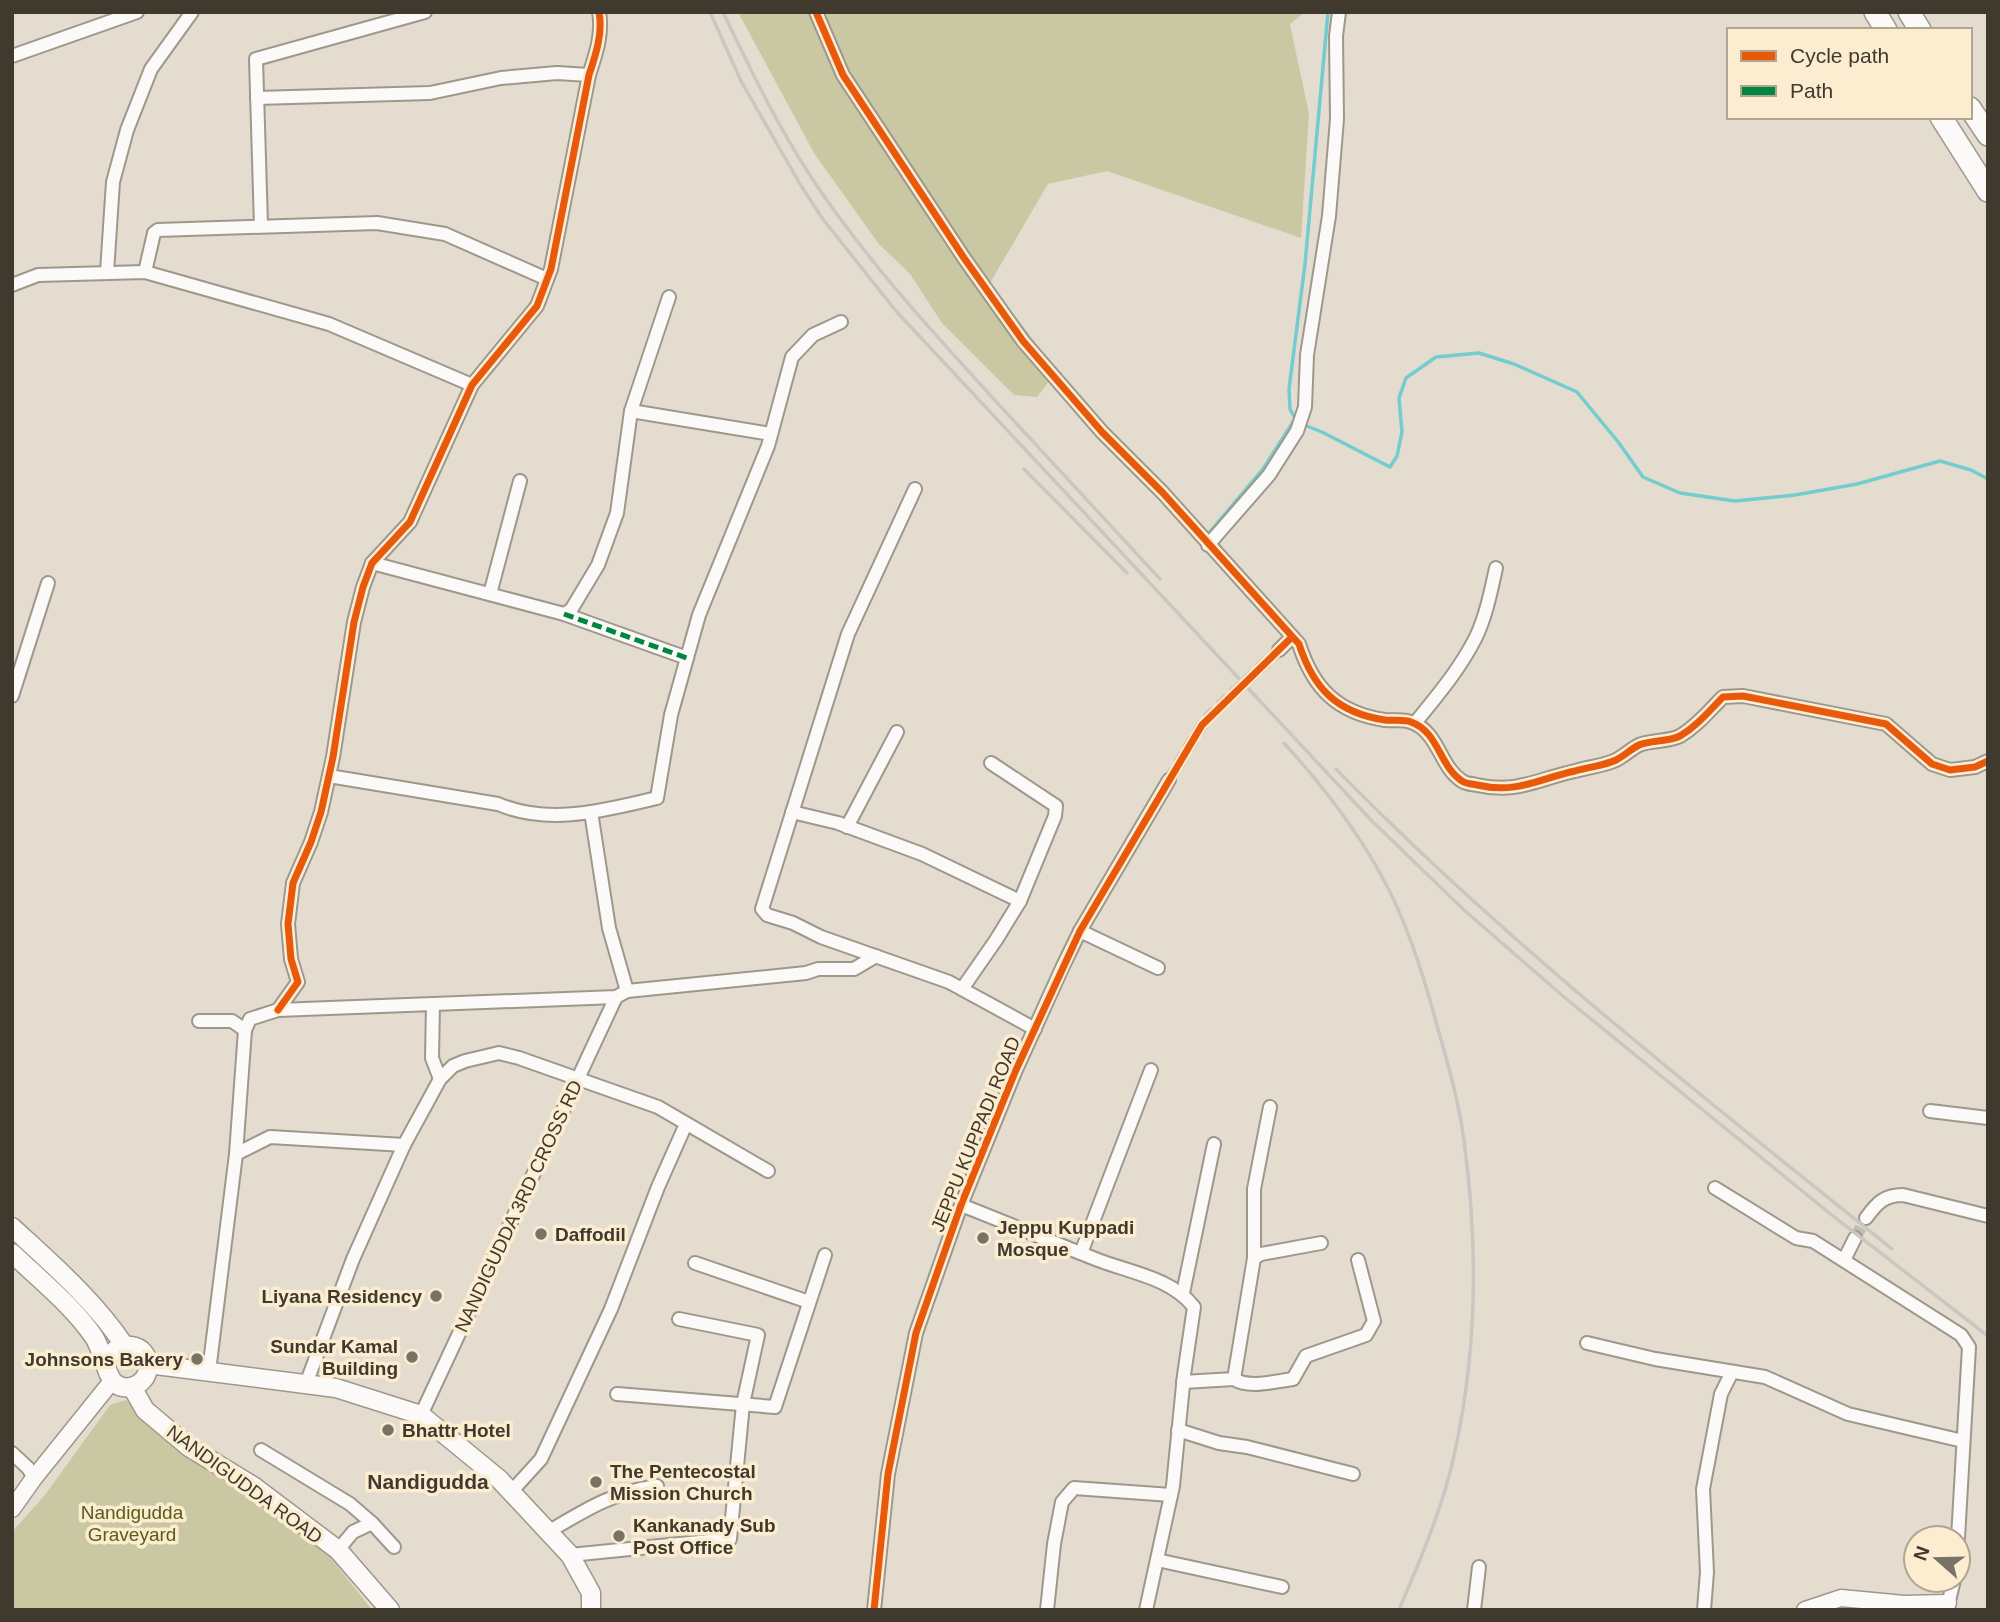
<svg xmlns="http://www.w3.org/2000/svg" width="2000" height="1622" viewBox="0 0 2000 1622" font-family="Arial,sans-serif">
	<rect width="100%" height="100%" fill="#e4dcce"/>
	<g fill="#cac8a3">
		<polygon points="738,12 1305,12 1290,24 1309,114 1301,238 1107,171 1048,184 990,283 1057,371 1037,397 1014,395 942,323 910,274 878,243 814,153"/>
		<polygon points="126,1400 156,1426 323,1548 372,1610 12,1610 12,1532 45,1495 110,1405"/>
	</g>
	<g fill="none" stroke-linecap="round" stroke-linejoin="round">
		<g stroke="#73cdcf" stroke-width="3.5">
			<polyline points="1296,420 1290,409 1289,389 1305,264 1328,12"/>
			<polyline points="1302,424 1324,433 1390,467 1397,456 1402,432 1399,398 1406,378 1436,357 1479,353 1514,364 1577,392 1619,443 1643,477 1680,493 1735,501 1795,495 1857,484 1940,461 1971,470 1988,479"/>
			<polyline points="1209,533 1263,469 1295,419"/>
		</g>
		<g stroke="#c3bbae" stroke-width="12" stroke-dasharray="12 6" stroke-linecap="butt">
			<polyline points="1169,780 1202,725 1212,714 1279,650"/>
			<polyline points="1855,1238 1866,1218"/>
		</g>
		<defs>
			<g id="minor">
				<path d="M816,12L843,75L964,258L1023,341L1102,432L1163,493L1299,644C1313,688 1337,713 1385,720C1394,721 1403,719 1411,722C1439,732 1439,766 1462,781C1466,784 1473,784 1477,785C1517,794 1538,779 1575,771C1589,767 1603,766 1616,760C1624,756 1631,749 1639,745C1651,740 1668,742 1680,736C1697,726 1709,711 1723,697L1743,696L1886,724L1932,764L1950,770L1975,767L1988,761"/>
				<polyline points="12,56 137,12"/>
				<polyline points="257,98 430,93 501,78 557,73 589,75"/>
				<polyline points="261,226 256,59 425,12"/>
				<polyline points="107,272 113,182 127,130 151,69 192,12"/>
				<polyline points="145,272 154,233 158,230 377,223 445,234 547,279"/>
				<polyline points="12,285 38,275 145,272 329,324 472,385"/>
				<polyline points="631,411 771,434"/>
				<polyline points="915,489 848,634 762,909 767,915 793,923 821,937 949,982 1035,1029"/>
				<polyline points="1208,545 1269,475 1297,431 1305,407 1307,355 1329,216 1337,119 1336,36 1339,12"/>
				<polyline points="372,563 564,614 571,610 598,565 617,513 631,411 669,297"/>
				<polyline points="490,594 520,481"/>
				<polyline points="564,614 687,658"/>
				<polyline points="1279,650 1292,637"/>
				<polyline points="12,696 48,583"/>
				<path d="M1415,723C1437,696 1460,669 1476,637C1486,616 1491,591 1496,568"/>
				<path d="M329,776L498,804C550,826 605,810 657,798L671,715L699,615L768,446L792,357L813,335L841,322"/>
				<polyline points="591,812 609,928 627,991"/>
				<polyline points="792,812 838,823 922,854 1020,901"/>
				<polyline points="847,827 897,732"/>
				<polyline points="1080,931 1158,968"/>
				<polyline points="962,989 996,940 1020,901 1055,816 1056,806 991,763"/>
				<polyline points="433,1004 616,997 627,991 806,973 818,969 854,969 876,956"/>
				<path d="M278,1010L298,982L291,959L288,924L293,883L311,842L321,812L333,757L354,622L363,587L372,563L410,522L472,385L537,306L551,269L589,75C596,54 603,33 599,12"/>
				<polyline points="199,1021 232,1021 245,1030"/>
				<polyline points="1930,1111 1988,1118"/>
				<polyline points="236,1154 270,1137 404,1145"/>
				<polyline points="1715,1188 1796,1238 1813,1241 1961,1335 1969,1347 1958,1538"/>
				<path d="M961,1205C1007,1223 1052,1242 1098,1260C1132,1273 1171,1278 1194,1307L1184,1375L1173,1486L1146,1610"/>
				<path d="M1866,1218C1877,1203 1884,1195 1903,1195L1988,1216"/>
				<polyline points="1081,1253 1151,1070"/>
				<polyline points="1254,1258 1254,1189 1270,1107"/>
				<polyline points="1844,1260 1855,1238"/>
				<polyline points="695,1263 809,1302"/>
				<polyline points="1183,1293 1214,1144"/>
				<polyline points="1587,1343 1655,1359 1765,1377 1848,1414 1963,1441"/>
				<polyline points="209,1371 236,1154 245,1030 250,1019 278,1010 433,1004 432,1058 440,1079"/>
				<path d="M1234,1379C1249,1389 1276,1381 1293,1379L1306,1356L1366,1335L1374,1321L1358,1260"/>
				<polyline points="1183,1382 1234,1379 1254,1258 1261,1254 1321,1243"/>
				<polyline points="306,1384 353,1259 404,1145 440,1079 453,1066 465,1061 499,1053 519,1058 658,1107 768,1171"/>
				<polyline points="617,1394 775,1407 825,1255"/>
				<polyline points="421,1415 616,997"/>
				<polyline points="1178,1430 1219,1443 1247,1447 1353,1474"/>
				<polyline points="261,1450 350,1504 372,1523"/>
				<polyline points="12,1453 28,1468 34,1478"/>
				<polyline points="511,1492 541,1459 611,1309 658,1187 686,1124"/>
				<path d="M548,1532C587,1509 611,1493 657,1486"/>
				<polyline points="338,1550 353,1532 372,1523 394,1547"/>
				<polyline points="570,1555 730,1539 743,1404 758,1335 679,1319"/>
				<polyline points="1157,1560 1282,1587"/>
				<polyline points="1947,1609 1954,1580"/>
				<polyline points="874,1610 888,1474 916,1333 961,1205 1015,1072 1063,966 1080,931 1169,780"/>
				<polyline points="1047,1610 1054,1544 1062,1502 1074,1488 1171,1495"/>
				<polyline points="1474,1610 1479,1567"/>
				<polyline points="1704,1610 1707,1572 1703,1489 1721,1394 1732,1372"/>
			</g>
			<g id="tertiary">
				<polyline points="12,1509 34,1478 112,1381"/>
				<polyline points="1805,1610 1841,1598 1904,1604 1948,1603"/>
			</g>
			<g id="secondary">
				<path d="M12,1227C52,1264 94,1300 124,1345"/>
				<path d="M12,1253C40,1280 72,1305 94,1337C103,1351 107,1379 116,1384C129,1393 147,1383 148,1368C150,1341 114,1338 106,1363"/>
				<polyline points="148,1364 336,1388 421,1415 499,1479 570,1555 591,1593 591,1610"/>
				<polyline points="132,1387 145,1410 189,1447 253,1486 338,1550 390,1610"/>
			</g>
			<g id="trunk">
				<polyline points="1875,12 1886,30"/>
				<polyline points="1909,12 1920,30"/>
				<polyline points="1970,108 1988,135"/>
				<polyline points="1941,117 1988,191"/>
			</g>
		</defs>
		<use href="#minor" stroke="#9e978c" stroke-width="16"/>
		<use href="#tertiary" stroke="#9e978c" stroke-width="19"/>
		<use href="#secondary" stroke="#9e978c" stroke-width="21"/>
		<use href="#trunk" stroke="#9e978c" stroke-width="24"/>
		<use href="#minor" stroke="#fbfaf8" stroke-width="12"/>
		<use href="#tertiary" stroke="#fbfaf8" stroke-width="16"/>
		<use href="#secondary" stroke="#fbfaf8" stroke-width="18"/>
		<use href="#trunk" stroke="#fbfaf8" stroke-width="21"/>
		<g stroke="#cac7c3" stroke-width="3.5">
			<polyline points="710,12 741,81 800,184 822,218 896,311 1372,821 1464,910 1564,997 1833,1216 1988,1336"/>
			<path d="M723,12C750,69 778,127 813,180C865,258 928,327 991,396C1048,457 1104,518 1160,579"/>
			<polyline points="1024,469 1127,573"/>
			<path d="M1284,743C1324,787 1361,835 1388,888C1410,931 1424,977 1436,1022C1447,1061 1459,1101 1464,1141C1478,1243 1477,1350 1455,1451C1444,1505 1421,1558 1399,1610"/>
			<path d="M1336,769C1508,945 1701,1095 1892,1249"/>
		</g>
		<polyline stroke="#00873e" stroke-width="5" stroke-dasharray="10 5" stroke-linecap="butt" points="564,614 687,658"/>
		<defs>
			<g id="cycleway">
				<path d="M816,12L843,75L964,258L1023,341L1102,432L1163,493L1299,644C1313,688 1337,713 1385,720C1394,721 1403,719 1411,722C1439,732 1439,766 1462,781C1466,784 1473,784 1477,785C1517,794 1538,779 1575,771C1589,767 1603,766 1616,760C1624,756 1631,749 1639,745C1651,740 1668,742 1680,736C1697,726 1709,711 1723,697L1743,696L1886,724L1932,764L1950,770L1975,767L1988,761"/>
				<path d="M278,1010L298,982L291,959L288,924L293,883L311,842L321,812L333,757L354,622L363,587L372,563L410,522L472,385L537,306L551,269L589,75C596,54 603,33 599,12"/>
				<polyline points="874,1610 888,1474 916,1333 961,1205 1015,1072 1080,931 1202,725 1292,637"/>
			</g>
		</defs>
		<use href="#cycleway" stroke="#fcedd0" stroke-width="11"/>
		<use href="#cycleway" stroke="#e8590c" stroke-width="7"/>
	</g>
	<g fill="#797266" stroke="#fcedd0" stroke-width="2.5">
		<circle cx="541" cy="1234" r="7"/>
		<circle cx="983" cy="1238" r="7"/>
		<circle cx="436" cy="1296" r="7"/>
		<circle cx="412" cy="1357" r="7"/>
		<circle cx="197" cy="1359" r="7"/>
		<circle cx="388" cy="1430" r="7"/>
		<circle cx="596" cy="1482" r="7"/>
		<circle cx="619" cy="1536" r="7"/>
	</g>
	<g text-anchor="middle" stroke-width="7" stroke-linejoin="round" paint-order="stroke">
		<g font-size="19" fill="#3f392e" stroke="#fcedd0">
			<text transform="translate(975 1134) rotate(-68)" y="7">JEPPU KUPPADI ROAD</text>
			<text transform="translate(518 1206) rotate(-65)" y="7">NANDIGUDDA 3RD CROSS RD</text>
			<text transform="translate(245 1484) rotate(36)" y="7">NANDIGUDDA ROAD</text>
		</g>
		<g font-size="19" font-weight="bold" fill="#3f392e" stroke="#fcedd0" text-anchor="start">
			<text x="997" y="1234">Jeppu Kuppadi<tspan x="997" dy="22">Mosque</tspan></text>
			<text x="555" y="1241">Daffodil</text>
			<text x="422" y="1303" text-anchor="end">Liyana Residency</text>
			<text x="398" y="1353" text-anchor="end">Sundar Kamal<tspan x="398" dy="22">Building</tspan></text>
			<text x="183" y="1366" text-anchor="end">Johnsons Bakery</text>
			<text x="402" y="1437">Bhattr Hotel</text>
			<text x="610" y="1478">The Pentecostal<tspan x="610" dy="22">Mission Church</tspan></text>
			<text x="633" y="1532">Kankanady Sub<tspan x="633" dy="22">Post Office</tspan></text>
		</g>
		<g font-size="19" fill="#595c1c" stroke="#fcedd0">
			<text x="132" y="1519">Nandigudda<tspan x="132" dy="22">Graveyard</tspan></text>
		</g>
		<g font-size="21" font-weight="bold" fill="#3f392e" stroke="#fcedd0">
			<text x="428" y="1489">Nandigudda</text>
		</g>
	</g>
	<rect width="2000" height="1622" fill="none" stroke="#3f392e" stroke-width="28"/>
	<rect x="1727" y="28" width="245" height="91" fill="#fcedd0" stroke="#b0a58f" stroke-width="2"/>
	<rect x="1741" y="51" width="35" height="10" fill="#e8590c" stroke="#b0a58f" stroke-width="2"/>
	<text x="1790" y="63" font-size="21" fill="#3f392e">Cycle path</text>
	<rect x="1741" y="86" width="35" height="10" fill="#00873e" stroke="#b0a58f" stroke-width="2"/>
	<text x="1790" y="98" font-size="21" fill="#3f392e">Path</text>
	<g transform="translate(1937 1559) rotate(290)"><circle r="33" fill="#fcedd0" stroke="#b0a58f" stroke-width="2"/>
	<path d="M0-5L12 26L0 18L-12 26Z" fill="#797266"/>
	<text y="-10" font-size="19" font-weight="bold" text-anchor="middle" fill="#3f392e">N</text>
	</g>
</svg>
